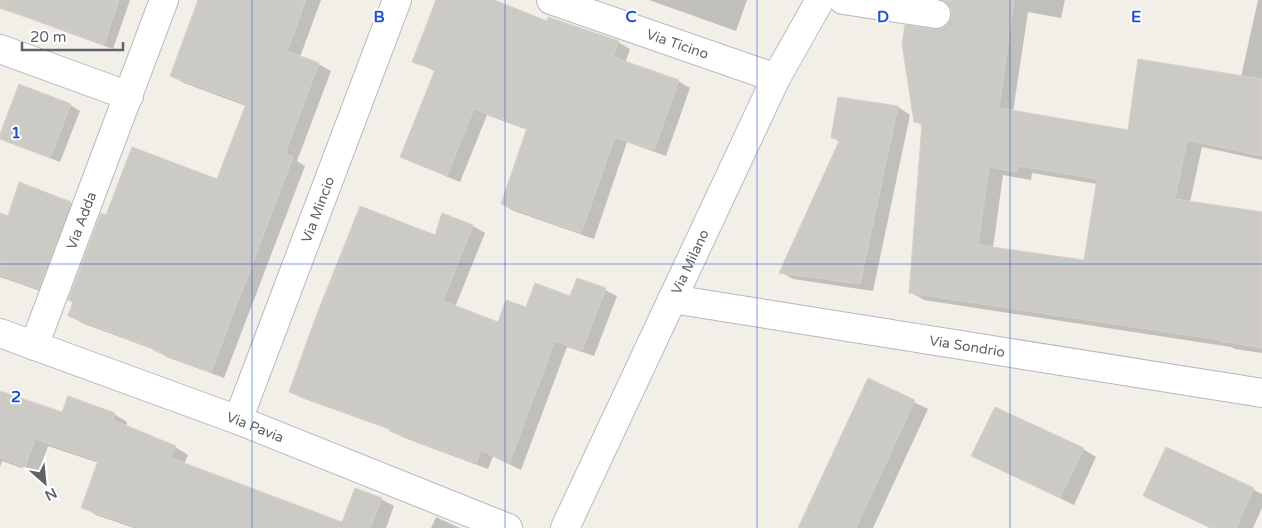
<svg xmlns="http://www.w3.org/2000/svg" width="1262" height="528" viewBox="0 0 1262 528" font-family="'Varela Round',sans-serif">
	<rect width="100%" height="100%" fill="#f1efe8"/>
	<g fill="#0003" fill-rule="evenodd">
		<polygon points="0,0 130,0 113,49 0,8"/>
		<polygon points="216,0 321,0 300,57 318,64 331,71 297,161 305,166 224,378 167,357 155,350 82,323 70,316 107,217 218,180 246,106 184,83 171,76"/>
		<polygon points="437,0 490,0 548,22 618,42 630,49 625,63 678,81 690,88 666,156 627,142 594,239 514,211 502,204 528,130 487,115 460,182 414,163 402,156 436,72 414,61"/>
		<polygon points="649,0 747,0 736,31"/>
		<path d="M940,0H1065L1061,18L1028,12L1013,112L1129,131L1241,77L1258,0H1262V160L1202,147L1190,202L1262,213V353L1235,349L1231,347L924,300L910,292L923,126L915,121L934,31L943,30L950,24L953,16L950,6ZM1032,173L1097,184L1085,261L993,248L1003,175L1031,180Z"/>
		<polygon points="20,86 70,105 80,111 60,162 10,143 0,138"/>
		<polygon points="898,107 910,115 873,291 793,279 781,272 840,142 832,137"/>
		<polygon points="19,184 71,203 83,211 52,295 0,277 0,214 9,217"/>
		<polygon points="443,215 473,226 485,233 455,307 499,324 526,309 605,290 617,296 594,356 567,347 521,470 493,456 488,469 402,437 391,430 302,398 291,392 435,237"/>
		<polygon points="868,380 928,409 873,528 809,528"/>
		<polygon points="0,392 63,414 114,414 127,422 126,427 175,447 188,455 184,464 343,523 381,499 394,506 386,528 134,528 96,515 83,507 99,463 48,446 38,474 2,461 0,467"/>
		<polygon points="1167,448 1262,494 1262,508 1253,528 1210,528 1144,496"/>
		<polygon points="1083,449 1096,457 1074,505 973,456"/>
		<polygon points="436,517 460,528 431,528"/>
	</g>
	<g fill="#cccac5" stroke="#d6d1c6" fill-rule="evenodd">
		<polygon points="0,0 119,0 104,44 0,8"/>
		<polygon points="198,0 306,0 287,51 319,63 285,154 293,157 211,372 153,350 153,348 68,316 73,302 68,300 101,213 106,215 132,147 217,179 246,104 170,76"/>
		<polygon points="436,0 494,0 547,21 548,17 619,41 613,57 679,80 654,150 615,137 581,233 501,204 527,128 474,109 447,176 400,157 435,70 412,62"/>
		<path d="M942,0H1014L999,108L1128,130L1138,59L1262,79V156L1187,140L1175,199L1262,212V348L1219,341V340L909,293L922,123L914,122L902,44L905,25L934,29L942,28L948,24L951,17V9L946,2ZM1018,166L1097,179L1084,260L978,245L989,167L1017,172Z"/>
		<polygon points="19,84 71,104 50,158 0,139 0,134"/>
		<polygon points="838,97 898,106 860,284 779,273 840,139 831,138"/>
		<polygon points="19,182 71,202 39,289 0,275 0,213 8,216"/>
		<polygon points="360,206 435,235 442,213 473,225 443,301 498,322 506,300 526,307 535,283 570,296 577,278 606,288 582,351 555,341 509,464 481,450 476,463 389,431 390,429 289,392 315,319"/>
		<polygon points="868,378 915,400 856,528 798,528"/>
		<polygon points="0,391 62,412 68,396 115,413 113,420 176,446 171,458 342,522 355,488 382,498 370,528 140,528 81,508 98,461 35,439 25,467 0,458"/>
		<polygon points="995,407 1084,448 1060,498 971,456"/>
		<polygon points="1166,447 1254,488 1236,528 1211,528 1143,496"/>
	</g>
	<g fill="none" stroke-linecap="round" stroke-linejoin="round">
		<defs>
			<g id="street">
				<path id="s1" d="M551,0L776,78"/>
				<polyline points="843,0 936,14"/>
				<polyline points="0,49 129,96"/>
				<path id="s2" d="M672,299L1262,393"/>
				<path id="s3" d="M0,333L238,420L508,528"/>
				<path id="s4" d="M34,346L164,0"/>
				<path id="s5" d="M238,420L397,0"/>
			</g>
			<g id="secondary">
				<path id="s6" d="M565,528L776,78L820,0"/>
			</g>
		</defs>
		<use href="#street" stroke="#b5b8bc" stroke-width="30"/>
		<use href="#secondary" stroke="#b6babf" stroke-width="30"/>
		<use href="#street" stroke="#fff" stroke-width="28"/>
		<use href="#secondary" stroke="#fff" stroke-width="28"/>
	</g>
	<path fill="none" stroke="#1d4ed8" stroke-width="1" stroke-opacity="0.55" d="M252,0V528M505,0V528M757,0V528M1010,0V528M0,264H1262"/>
	<g text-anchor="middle" stroke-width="4" stroke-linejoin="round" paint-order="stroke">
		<g font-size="14" fill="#5f6368" stroke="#fff">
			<text dy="5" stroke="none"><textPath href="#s1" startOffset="134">Via Ticino</textPath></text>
			<text dy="5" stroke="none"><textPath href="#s5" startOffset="225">Via Mincio</textPath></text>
			<text dy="5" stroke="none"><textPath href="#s4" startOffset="134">Via Adda</textPath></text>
			<text dy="5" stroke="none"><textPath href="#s6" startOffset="294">Via Milano</textPath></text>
			<text dy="5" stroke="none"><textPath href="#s2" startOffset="299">Via Sondrio</textPath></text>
			<text dy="5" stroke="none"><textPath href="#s3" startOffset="272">Via Pavia</textPath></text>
		</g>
	</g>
	<g font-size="16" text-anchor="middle" font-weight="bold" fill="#1d4ed8" stroke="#fff" stroke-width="4" stroke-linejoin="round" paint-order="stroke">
		<text x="379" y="22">B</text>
		<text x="631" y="22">C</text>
		<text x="883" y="22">D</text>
		<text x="1136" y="22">E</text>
		<text x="16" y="138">1</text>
		<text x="16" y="402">2</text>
	</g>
	<g transform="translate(45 483) rotate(153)" stroke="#ffffff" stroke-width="4" paint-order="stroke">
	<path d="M0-4L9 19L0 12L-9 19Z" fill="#5f6368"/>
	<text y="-8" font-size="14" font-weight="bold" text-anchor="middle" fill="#5f6368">N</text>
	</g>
	<path d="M22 42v8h101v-8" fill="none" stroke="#5f6368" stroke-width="2.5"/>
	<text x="30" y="42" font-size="15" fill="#5f6368" stroke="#ffffff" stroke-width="4" paint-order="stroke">20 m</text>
</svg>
